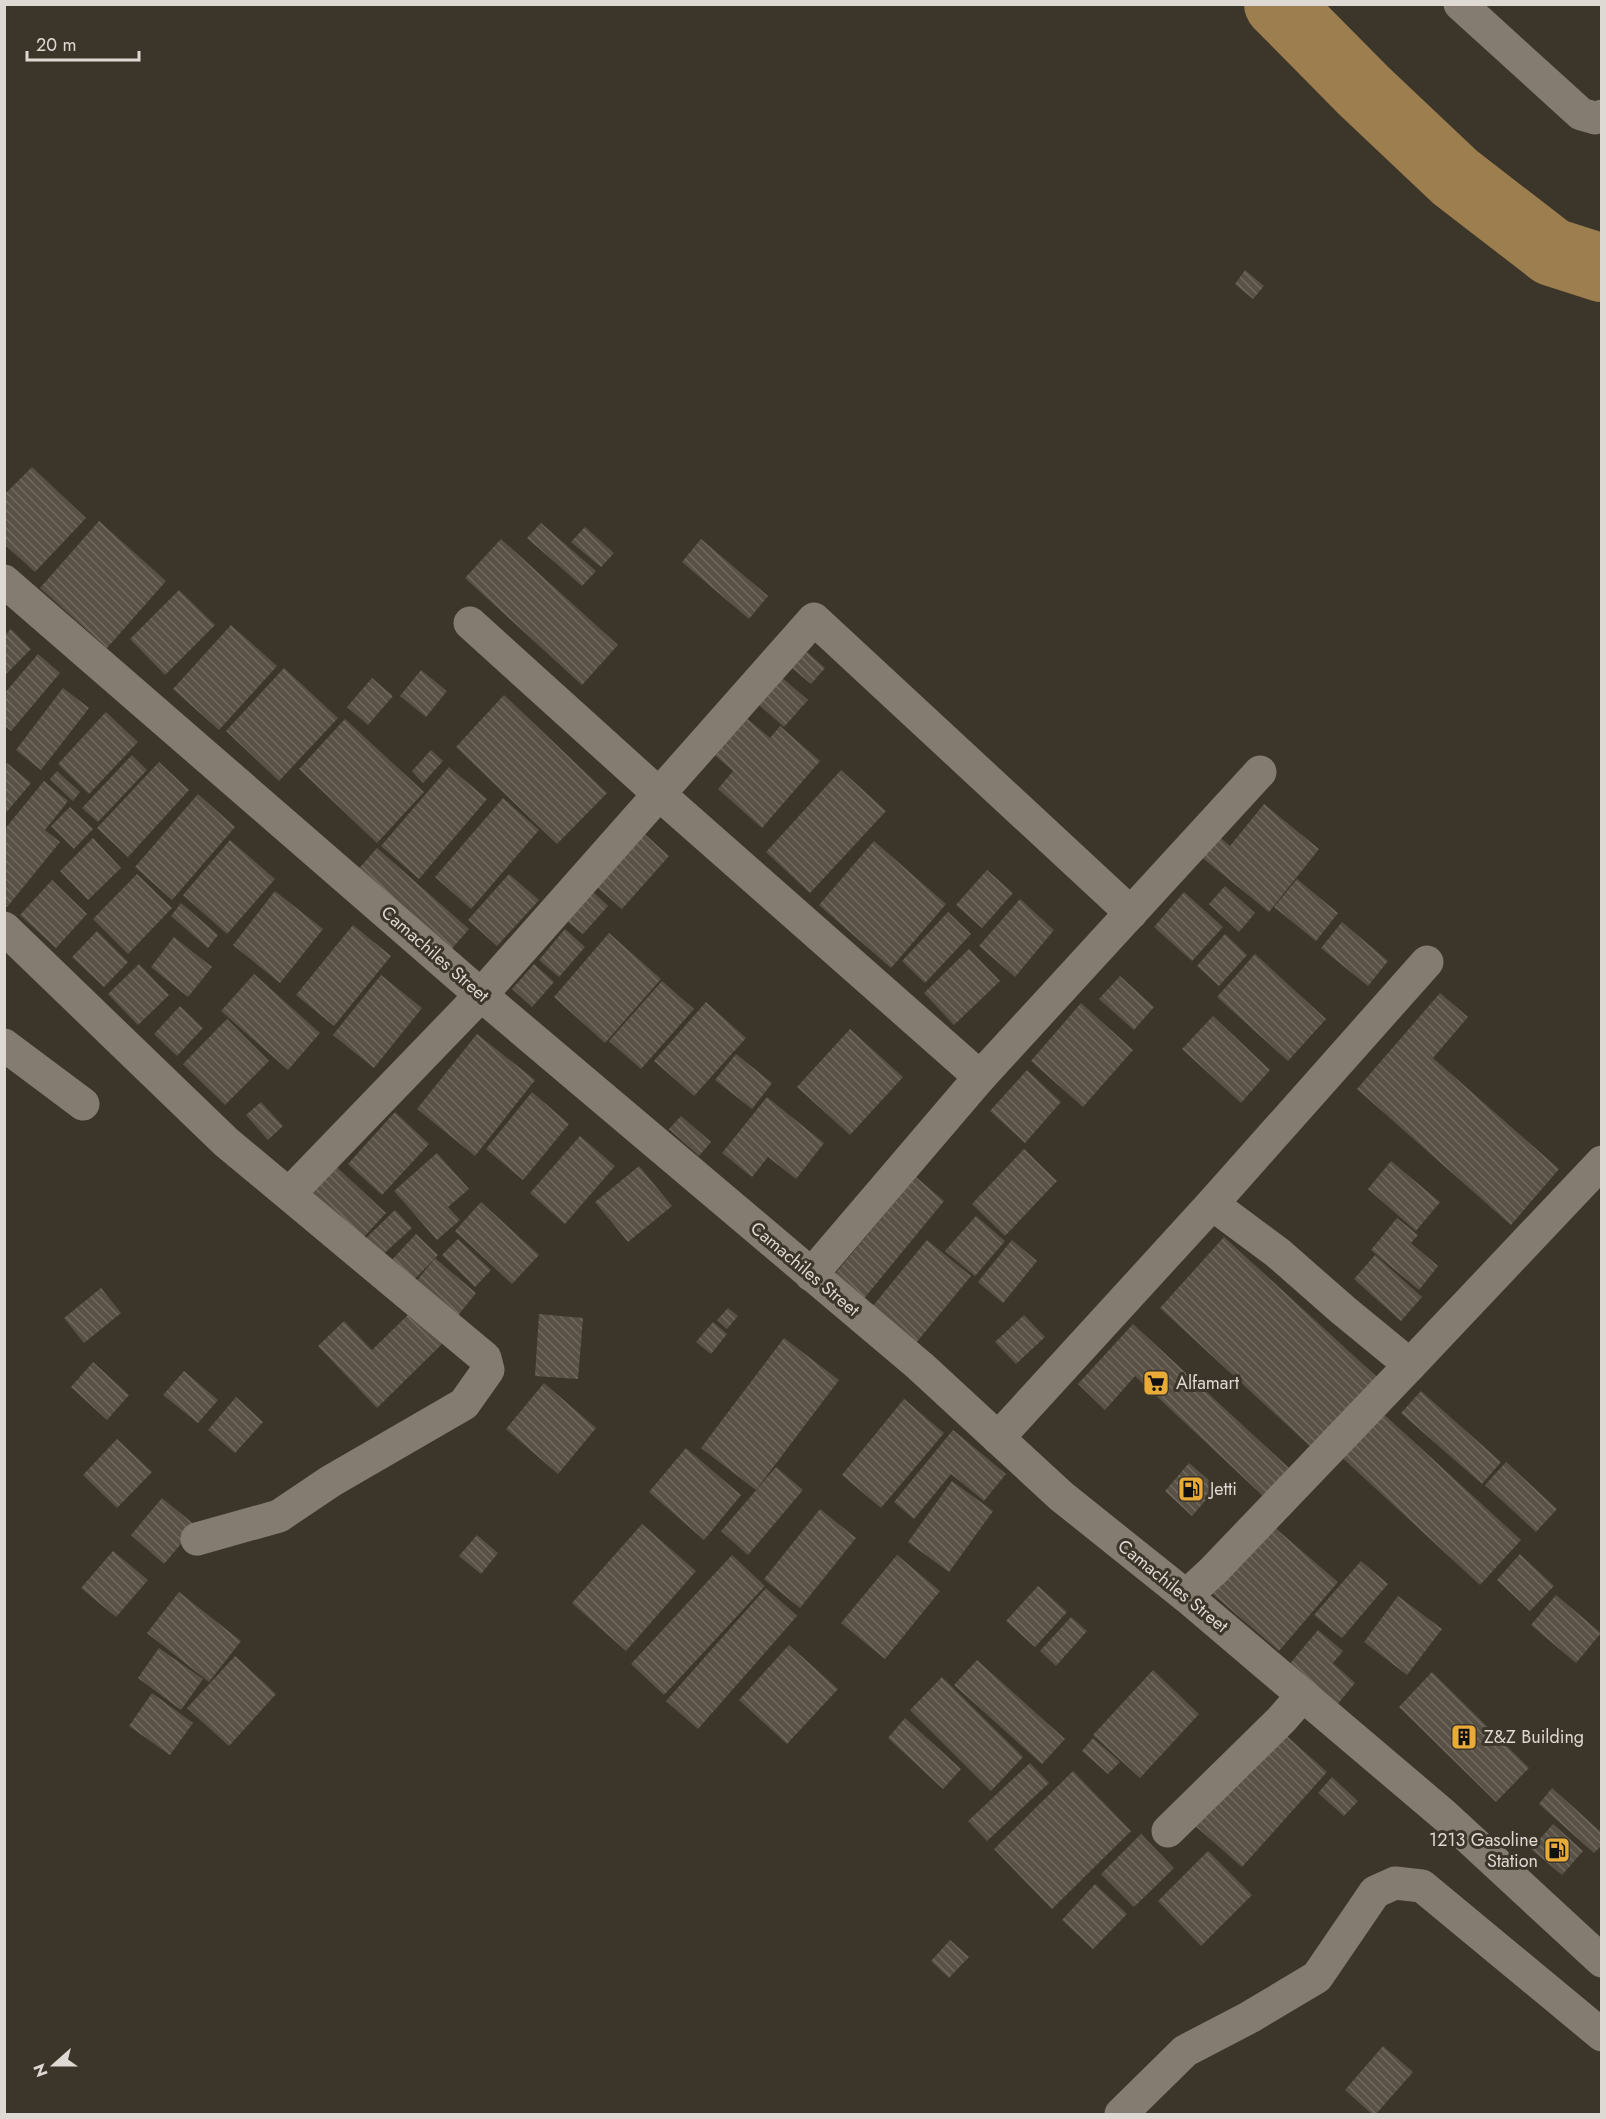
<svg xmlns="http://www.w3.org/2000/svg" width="1606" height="2119" viewBox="0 0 1606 2119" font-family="Jost,sans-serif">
	<defs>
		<pattern id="building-back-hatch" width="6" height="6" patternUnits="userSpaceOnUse" patternTransform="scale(1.5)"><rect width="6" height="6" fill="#595145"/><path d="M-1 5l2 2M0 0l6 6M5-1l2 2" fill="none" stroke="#70695f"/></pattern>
	</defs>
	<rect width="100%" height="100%" fill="#3c352a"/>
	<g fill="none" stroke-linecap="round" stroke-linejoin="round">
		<polyline stroke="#9d7f4f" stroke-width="68" points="1278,4 1364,91 1455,177 1552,252 1602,268"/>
	</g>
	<g fill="url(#building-back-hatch)">
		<polygon points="1245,270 1264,286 1253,299 1235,284"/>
		<polygon points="32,467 86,518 35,572 4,544 4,495"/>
		<polygon points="99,521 166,581 107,648 40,588"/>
		<polygon points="541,523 596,571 582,586 527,538"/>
		<polygon points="585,527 614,553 601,567 571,542"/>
		<polygon points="501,539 618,645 582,685 465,578"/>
		<polygon points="701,539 768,596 749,619 682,562"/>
		<polygon points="179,590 215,625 165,675 130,639"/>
		<polygon points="231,625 277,666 219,730 173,689"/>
		<polygon points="11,629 31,649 4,676 4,636"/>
		<polygon points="807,652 825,668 811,684 792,668"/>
		<polygon points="38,654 60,673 11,731 4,725 4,694"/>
		<polygon points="284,668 338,718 279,781 226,731"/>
		<polygon points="421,670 447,691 426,717 400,696"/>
		<polygon points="780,676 808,700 784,727 757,703"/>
		<polygon points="372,678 393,696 368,725 347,707"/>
		<polygon points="63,688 89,708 41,770 16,750"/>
		<polygon points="504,695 607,793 557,844 456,747"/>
		<polygon points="106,712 138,742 89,794 58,764"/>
		<polygon points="743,715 770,738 780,726 820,761 762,828 718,789 733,771 711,752"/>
		<polygon points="345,719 424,792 377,843 299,769"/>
		<polygon points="431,750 443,761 423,783 412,771"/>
		<polygon points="132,755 147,770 98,822 82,808"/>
		<polygon points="159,762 189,790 128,857 97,828"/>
		<polygon points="7,763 31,783 4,815 4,767"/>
		<polygon points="449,767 487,799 419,879 381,846"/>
		<polygon points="841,770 886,811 810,893 766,852"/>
		<polygon points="57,771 80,792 73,801 50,779"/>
		<polygon points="44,781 68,801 45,830 60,842 7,907 4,905 4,830"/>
		<polygon points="198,794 235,827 172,900 135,867"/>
		<polygon points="503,798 539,830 471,909 435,877"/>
		<polygon points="1264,804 1319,849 1269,912 1194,851 1211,830 1230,846"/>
		<polygon points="70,807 93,829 74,849 51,826"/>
		<polygon points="637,827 669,856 622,909 590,881"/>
		<polygon points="93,838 121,868 88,900 60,871"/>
		<polygon points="230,840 275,879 227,934 183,895"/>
		<polygon points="874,841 946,904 891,968 819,905"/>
		<polygon points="377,848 469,929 448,953 355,873"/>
		<polygon points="987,870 1013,893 982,928 956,905"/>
		<polygon points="137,874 172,908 128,954 93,919"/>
		<polygon points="509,874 539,900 497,946 468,920"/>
		<polygon points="1297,879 1338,913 1316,941 1274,907"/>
		<polygon points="52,880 87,914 56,948 20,915"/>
		<polygon points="1225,886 1255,913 1239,932 1209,904"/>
		<polygon points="588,887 608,906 583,934 562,917"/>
		<polygon points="275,891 323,929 280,983 233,945"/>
		<polygon points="1184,892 1223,927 1192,961 1154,927"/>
		<polygon points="1020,899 1054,930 1015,977 979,946"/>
		<polygon points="181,903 218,935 208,948 171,916"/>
		<polygon points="948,912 971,934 925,983 902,961"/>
		<polygon points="1342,922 1388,961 1368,986 1321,948"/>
		<polygon points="353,925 391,956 334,1026 296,995"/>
		<polygon points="565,929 585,947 559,977 539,960"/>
		<polygon points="97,931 128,962 104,987 72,957"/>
		<polygon points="609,933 661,979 605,1043 554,997"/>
		<polygon points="1225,934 1247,955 1219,986 1197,966"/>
		<polygon points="174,937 212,967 188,997 151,967"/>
		<polygon points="969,949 1000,981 954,1025 924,993"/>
		<polygon points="1255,954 1326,1019 1288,1061 1217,997"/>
		<polygon points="139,964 169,995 138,1025 108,994"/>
		<polygon points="534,964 554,982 532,1007 512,989"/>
		<polygon points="254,974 320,1033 288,1070 221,1011"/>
		<polygon points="381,975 422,1008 374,1068 333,1035"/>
		<polygon points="1120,976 1154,1007 1134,1030 1099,999"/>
		<polygon points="662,981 694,1009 641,1069 609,1041"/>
		<polygon points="1440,993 1468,1017 1433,1058 1559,1169 1511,1225 1357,1089"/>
		<polygon points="706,1002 746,1038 694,1096 654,1061"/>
		<polygon points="1081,1003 1133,1050 1083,1107 1031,1061"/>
		<polygon points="180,1006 203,1028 177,1056 154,1034"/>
		<polygon points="1213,1016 1270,1070 1241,1103 1182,1049"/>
		<polygon points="227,1019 269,1061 225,1105 183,1064"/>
		<polygon points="850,1029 903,1077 850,1135 797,1087"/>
		<polygon points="477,1034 535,1080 475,1156 417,1109"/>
		<polygon points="736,1054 772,1083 752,1109 715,1080"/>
		<polygon points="1027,1070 1061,1102 1025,1143 990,1111"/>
		<polygon points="532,1092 569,1124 523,1180 486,1149"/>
		<polygon points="767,1097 824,1143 796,1179 768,1157 752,1177 722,1153"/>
		<polygon points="261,1102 283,1126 268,1140 246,1115"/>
		<polygon points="395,1112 429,1144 382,1195 348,1164"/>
		<polygon points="681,1116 711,1142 699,1156 669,1129"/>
		<polygon points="580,1136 615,1166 565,1224 530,1193"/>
		<polygon points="1024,1149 1057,1181 1005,1236 972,1204"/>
		<polygon points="437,1153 469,1189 448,1207 460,1220 437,1240 394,1191"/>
		<polygon points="328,1159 386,1213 361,1240 303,1186"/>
		<polygon points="1391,1161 1440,1202 1416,1231 1368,1189"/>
		<polygon points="639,1166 672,1206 628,1242 595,1202"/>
		<polygon points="916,1177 944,1201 862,1301 833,1276"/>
		<polygon points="481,1202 539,1255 512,1284 455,1231"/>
		<polygon points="395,1210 412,1228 379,1258 363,1241"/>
		<polygon points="976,1216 1005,1241 975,1276 945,1251"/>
		<polygon points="1397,1218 1418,1235 1411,1243 1438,1266 1419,1290 1371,1250"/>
		<polygon points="416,1234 438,1255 411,1283 389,1263"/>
		<polygon points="1224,1237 1377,1377 1312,1448 1160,1308"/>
		<polygon points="458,1239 491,1270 475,1287 442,1255"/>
		<polygon points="927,1240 971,1276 911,1349 867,1313"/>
		<polygon points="1012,1240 1037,1261 1003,1303 978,1282"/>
		<polygon points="1375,1255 1422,1297 1401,1321 1354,1279"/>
		<polygon points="435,1258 476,1293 456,1318 415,1283"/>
		<polygon points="101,1288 121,1313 84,1343 64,1318"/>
		<polygon points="415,1308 446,1340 377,1408 318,1346 344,1321 372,1350"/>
		<polygon points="728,1308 738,1316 727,1329 717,1320"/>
		<polygon points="539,1314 583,1318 578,1379 535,1376"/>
		<polygon points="1024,1315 1045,1337 1016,1364 995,1342"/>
		<polygon points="713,1322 727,1334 711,1354 696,1342"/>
		<polygon points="1133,1324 1289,1468 1263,1496 1135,1376 1105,1410 1078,1384"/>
		<polygon points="784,1338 839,1380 756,1490 701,1448"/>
		<polygon points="93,1362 129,1395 107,1420 71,1387"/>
		<polygon points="184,1371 218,1400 198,1423 163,1395"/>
		<polygon points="544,1383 596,1428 558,1474 506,1429"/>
		<polygon points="1421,1391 1501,1462 1482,1484 1401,1413"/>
		<polygon points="236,1397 263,1422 235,1453 208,1430"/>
		<polygon points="904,1399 944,1433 881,1508 842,1475"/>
		<polygon points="1377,1408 1521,1540 1480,1585 1336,1452"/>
		<polygon points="953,1430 1006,1474 984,1501 951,1474 914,1519 894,1502"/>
		<polygon points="117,1439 152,1472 117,1508 83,1475"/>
		<polygon points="686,1448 741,1495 704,1540 649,1492"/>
		<polygon points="1506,1462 1557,1509 1536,1532 1485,1485"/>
		<polygon points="1189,1463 1217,1487 1192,1516 1165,1491"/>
		<polygon points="776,1467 803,1490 748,1555 721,1531"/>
		<polygon points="952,1481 993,1511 949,1572 908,1542"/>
		<polygon points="162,1498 196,1526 164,1564 131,1535"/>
		<polygon points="820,1509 856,1538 800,1608 764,1579"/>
		<polygon points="1267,1521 1338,1582 1279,1651 1208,1590"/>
		<polygon points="642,1524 696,1571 626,1651 572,1603"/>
		<polygon points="477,1535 498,1553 481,1574 459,1556"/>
		<polygon points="113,1551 148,1580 116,1617 81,1588"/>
		<polygon points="1520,1554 1554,1586 1530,1611 1497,1580"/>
		<polygon points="732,1555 765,1586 664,1695 631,1664"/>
		<polygon points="897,1555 940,1591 885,1659 841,1623"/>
		<polygon points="1361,1561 1388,1584 1342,1638 1314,1615"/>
		<polygon points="1038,1586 1067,1612 1035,1647 1006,1621"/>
		<polygon points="766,1588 797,1616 698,1729 666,1701"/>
		<polygon points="179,1592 241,1641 209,1682 147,1633"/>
		<polygon points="1556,1595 1601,1633 1576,1663 1531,1625"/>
		<polygon points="1398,1596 1442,1629 1407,1675 1364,1642"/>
		<polygon points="1071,1617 1087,1631 1056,1666 1040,1651"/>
		<polygon points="1318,1630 1343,1651 1333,1663 1355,1683 1336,1706 1288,1666"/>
		<polygon points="789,1645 838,1689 787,1744 739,1700"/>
		<polygon points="159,1648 203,1679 181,1710 138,1678"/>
		<polygon points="235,1656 276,1694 229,1746 187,1708"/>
		<polygon points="977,1660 1065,1739 1042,1764 954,1685"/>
		<polygon points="1153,1670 1199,1714 1140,1778 1093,1735"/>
		<polygon points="1432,1672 1529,1768 1496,1802 1399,1707"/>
		<polygon points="942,1677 1023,1757 991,1791 910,1710"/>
		<polygon points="152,1693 193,1723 170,1755 129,1726"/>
		<polygon points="905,1718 961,1769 943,1789 888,1738"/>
		<polygon points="1279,1729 1327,1772 1242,1867 1193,1824"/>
		<polygon points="1093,1738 1120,1762 1108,1774 1082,1751"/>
		<polygon points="1030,1763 1049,1783 987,1841 968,1821"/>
		<polygon points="1073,1771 1131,1831 1052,1909 994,1849"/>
		<polygon points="1332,1777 1358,1801 1344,1816 1318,1793"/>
		<polygon points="1552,1788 1602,1833 1602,1845 1594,1853 1539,1804"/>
		<polygon points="1553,1824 1583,1851 1562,1875 1531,1849"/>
		<polygon points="1141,1834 1174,1868 1134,1907 1101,1874"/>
		<polygon points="1208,1851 1252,1895 1201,1946 1158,1901"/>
		<polygon points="1095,1884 1127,1914 1093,1949 1062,1920"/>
		<polygon points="950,1940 969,1957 949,1978 931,1961"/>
		<polygon points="1383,2046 1413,2072 1376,2114 1372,2114 1345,2090"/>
	</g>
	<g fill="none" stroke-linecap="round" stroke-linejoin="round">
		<g stroke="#847c70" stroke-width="33">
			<polyline points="1460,4 1581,114 1595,118 1602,116"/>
			<polyline points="470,623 659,794 980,1077"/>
			<polyline points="4,928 226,1142 485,1358 488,1370 464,1404 331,1481 279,1516 197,1539"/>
			<polyline points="4,1045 83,1104"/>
			<polyline points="289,1194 481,995 814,619 1131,913"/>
			<polyline points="1212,1204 1278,1253 1343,1310 1410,1365"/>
			<polyline points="811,1275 980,1077 1260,772"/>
			<polyline points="998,1438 1212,1204 1427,962"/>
			<polyline points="1186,1596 1214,1570 1410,1365 1602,1162"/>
			<polyline points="1168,1831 1281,1720 1303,1695"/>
			<polyline points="1121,2114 1185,2051 1250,2017 1317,1977 1375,1892 1395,1883 1422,1886 1602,2035"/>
		</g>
		<polyline stroke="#847c70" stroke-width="33" points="4,581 481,995 920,1366 1061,1496 1186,1596 1444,1815 1602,1961"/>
	</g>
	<defs>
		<symbol id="supermarket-square" viewBox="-11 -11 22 22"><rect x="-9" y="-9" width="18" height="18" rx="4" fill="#e8ab37" stroke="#3c352a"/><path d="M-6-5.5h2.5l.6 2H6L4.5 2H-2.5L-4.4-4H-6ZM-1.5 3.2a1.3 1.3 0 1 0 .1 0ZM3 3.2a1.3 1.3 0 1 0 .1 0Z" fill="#111"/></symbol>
		<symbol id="fuel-square" viewBox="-11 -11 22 22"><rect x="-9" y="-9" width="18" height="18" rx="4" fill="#e8ab37" stroke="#3c352a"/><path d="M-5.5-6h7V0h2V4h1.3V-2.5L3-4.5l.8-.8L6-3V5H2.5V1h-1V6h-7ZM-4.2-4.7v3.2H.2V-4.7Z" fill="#111"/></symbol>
		<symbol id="building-square" viewBox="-11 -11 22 22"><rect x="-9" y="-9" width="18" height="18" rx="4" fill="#e8ab37" stroke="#3c352a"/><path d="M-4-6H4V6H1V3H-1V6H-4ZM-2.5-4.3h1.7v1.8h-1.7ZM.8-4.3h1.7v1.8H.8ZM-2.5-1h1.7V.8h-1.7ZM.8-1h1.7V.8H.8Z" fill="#111"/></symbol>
	</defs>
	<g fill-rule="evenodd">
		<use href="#supermarket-square" x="1141" y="1368" width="30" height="30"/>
		<use href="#fuel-square" x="1176" y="1474" width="30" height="30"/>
		<use href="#building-square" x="1449" y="1722" width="30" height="30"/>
		<use href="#fuel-square" x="1542" y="1835" width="30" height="30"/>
	</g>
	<g text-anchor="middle" stroke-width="6" stroke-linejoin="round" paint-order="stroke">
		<g font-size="18" fill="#ded9d2" stroke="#3c352a">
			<text transform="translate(435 954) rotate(41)" y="6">Camachiles Street</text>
			<text transform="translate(805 1269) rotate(40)" y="6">Camachiles Street</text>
			<text transform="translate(1173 1586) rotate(39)" y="6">Camachiles Street</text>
		</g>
		<g font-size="18" fill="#ded9d2" stroke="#3c352a" text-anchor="start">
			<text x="1176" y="1389">Alfamart</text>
			<text x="1210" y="1495">Jetti</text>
			<text x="1484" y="1743">Z&amp;Z Building</text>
			<text x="1538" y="1846" text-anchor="end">1213 Gasoline<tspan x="1538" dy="21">Station</tspan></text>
		</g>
	</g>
	<rect width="1606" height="2119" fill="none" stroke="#ded9d2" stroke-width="12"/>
	<g transform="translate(54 2065) rotate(249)" stroke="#3c352a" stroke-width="4.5" paint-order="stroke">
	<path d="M0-4.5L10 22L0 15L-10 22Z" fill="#ded9d2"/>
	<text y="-9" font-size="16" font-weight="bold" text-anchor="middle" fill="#ded9d2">N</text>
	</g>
	<path d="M27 51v9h112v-9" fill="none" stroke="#ded9d2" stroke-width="3"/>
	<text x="36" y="51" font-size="18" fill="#ded9d2" stroke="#3c352a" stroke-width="4.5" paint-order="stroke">20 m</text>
</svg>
